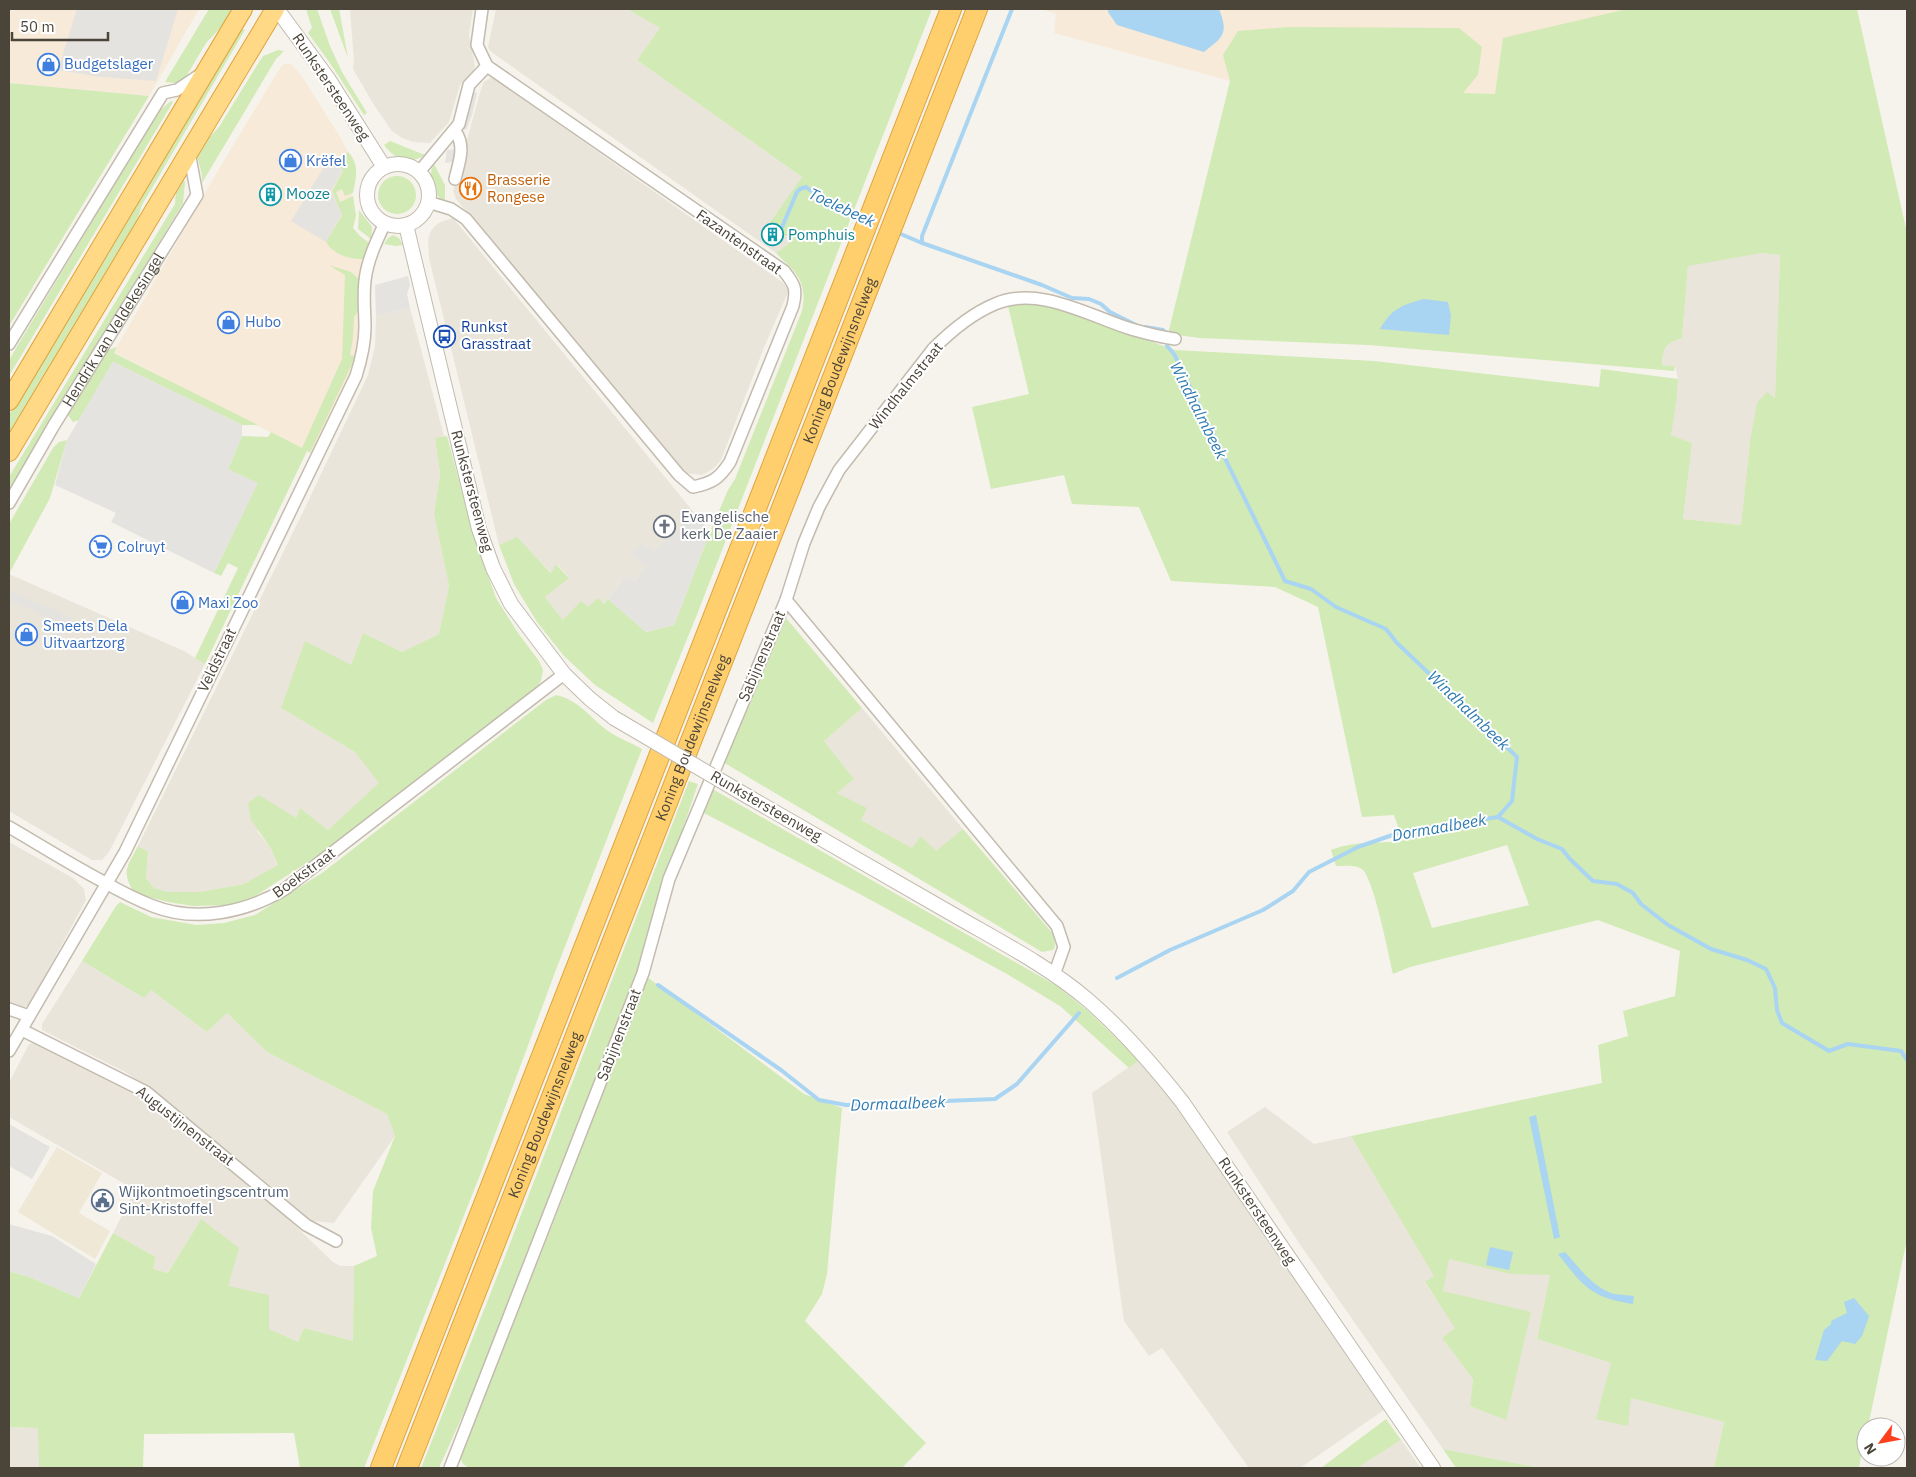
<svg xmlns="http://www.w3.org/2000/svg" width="1916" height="1477" viewBox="0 0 1916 1477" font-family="'IBM Plex Sans',sans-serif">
	<rect width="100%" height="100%" fill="#f6f3ec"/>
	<g fill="#eae5da">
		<polygon points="350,9 473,9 469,34 475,66 473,71 460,85 449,122 430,143 413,142 402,138 392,131 374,105 353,69 354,62"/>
		<polygon points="496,9 627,9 660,28 637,60 802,177 768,225 793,240 776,253 490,51 488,47"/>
		<polygon points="492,77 782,282 789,290 765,345 721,460 713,469 702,475 683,473 456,199 453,191 481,89 484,82"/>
		<polygon points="453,218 696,515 654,552 641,543 646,566 635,581 626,575 604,604 588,608 563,620 545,597 569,577 557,564 552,573 517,538 499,545 429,258 428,239 431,231 436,225 441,222"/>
		<polygon points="1762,253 1780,255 1775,399 1750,442 1741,525 1683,519 1692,443 1670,435 1677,397 1678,379 1675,366 1662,365 1663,351 1670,342 1682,337 1688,265"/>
		<polygon points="410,308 444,436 435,439 440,474 434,514 449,586 439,634 402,652 363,633 351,665 281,708 355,752 380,783 328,830 300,808 296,818 257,831 270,847 278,866 244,884 200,892 168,892 154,888 146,878 148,852 138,846 303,512 368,375 375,346 376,316"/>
		<polygon points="9,574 184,651 205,664 109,852 102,860 92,860 9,811"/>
		<polygon points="862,708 963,829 936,852 921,836 912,848 861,820 837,793 854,779 824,741"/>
		<polygon points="9,842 73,878 84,889 86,900 29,1005 21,1008 9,1005"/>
		<polygon points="82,961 144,998 151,990 207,1032 227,1013 267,1052 387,1114 395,1136 334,1223 313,1221 306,1217 150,1089 127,1073 42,1030 42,1024"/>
		<polygon points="35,1043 129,1089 209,1151 287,1218 334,1263 341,1266 354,1266 353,1341 304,1328 298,1342 268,1329 228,1286 201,1219 168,1273 153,1269 156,1257 113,1233 135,1190 9,1117 9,1083 29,1044"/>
		<polygon points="1139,1060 1160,1081 1384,1410 1300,1468 1249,1468 1162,1348 1149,1356 1124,1321 1092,1093"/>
		<polygon points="1265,1107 1314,1144 1351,1136 1435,1276 1425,1283 1456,1328 1442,1338 1473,1379 1470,1406 1506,1419 1443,1291 1448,1259 1550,1275 1537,1339 1611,1363 1631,1398 1724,1422 1714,1468 1540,1468 1443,1449 1299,1243 1227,1132"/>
		<polygon points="9,1427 39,1428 39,1468 9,1468"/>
		<polygon points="1401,1440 1421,1468 1357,1468"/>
	</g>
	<g fill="#f7ead8">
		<polygon points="9,9 199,9 149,96 9,83"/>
		<polygon points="1041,9 1641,9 1503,39 1495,94 1251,89 1230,81 1054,33 1056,14"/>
		<polygon points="285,64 291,64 301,75 342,140 350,157 353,228 357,234 369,243 362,261 359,276 360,336 353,371 311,453 114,352 220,167 282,65"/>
	</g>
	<polygon fill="#efe8d6" points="57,1147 102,1173 79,1213 110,1231 95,1259 18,1212"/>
	<g fill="#d2eab5" fill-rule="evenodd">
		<polygon points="209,9 234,9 225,23 206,43 187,75 183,80 175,83 165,82"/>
		<polygon points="306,9 317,9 330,46 342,72 367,113 364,115 330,63 308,33 312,28"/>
		<polygon points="330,9 339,9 348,58"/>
		<path d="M627,9H932L698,612L653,723L595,685L564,656L537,622L514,584L499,545L517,537L551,573L556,564L569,578L545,597L563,620L581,601L588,607L598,598L604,604L608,599L646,632L674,625L710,532L728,490L735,479L802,311C808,281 796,273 776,253L793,240L768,225L802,177L637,60L660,28Z"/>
		<path d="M1627,9H1857L1907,233V1239L1868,1427H1866L1859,1468H1714L1724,1422L1631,1398L1628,1426L1596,1419L1611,1363L1537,1339L1550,1275L1511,1274L1449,1259L1443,1291L1531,1312L1506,1420L1470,1406L1473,1379L1442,1338L1455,1328L1425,1282L1434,1276L1351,1136L1602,1083L1598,1045L1628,1036L1623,1011L1675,996L1680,951L1598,920L1410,967L1393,974C1389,956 1374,881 1363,870C1356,864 1344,866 1336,866L1331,850C1359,840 1375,844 1403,841L1394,815L1362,817L1318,607L1275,587L1171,581L1139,507L1072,504L1064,475L991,489L972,407L1029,394L1008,306L1038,304L1075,313L1106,326L1175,350L1374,361L1599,387L1601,369L1678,379L1677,397L1671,435L1692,443L1683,519L1741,525L1750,442L1757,403L1767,392L1775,398L1780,255L1762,253L1688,266L1682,338C1665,343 1663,348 1662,365L1675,366L1674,371L1368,345L1200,338L1168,334L1230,81L1223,55L1238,31L1289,27L1459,28L1482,47L1478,75L1463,93L1495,94L1503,38ZM1507,845L1529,905L1432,928L1413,873Z"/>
		<polygon points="240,28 245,30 142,205 133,233 9,438 9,415"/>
		<polygon points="278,50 284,51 276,59 202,183 202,175 197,155 202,145 219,127 259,62 263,56"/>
		<polygon points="9,83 149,96 9,326"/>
		<polygon points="171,101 173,102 9,376 9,360 158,112"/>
		<path d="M390,141L425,155C410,165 394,159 384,145Z"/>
		<path d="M348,152C360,164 356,178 353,193L345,196L342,189L336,192L340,202L353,196L356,216L353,228L360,236L369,243L363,259C350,260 333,254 326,242L342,215L332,191L343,171L337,161Z"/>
		<path d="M434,164L445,185V202C432,195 427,176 434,164Z"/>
		<circle cx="397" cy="195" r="19"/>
		<polygon points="183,179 185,182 183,203 9,491 9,477 175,204 176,190"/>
		<polygon points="359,210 372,227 371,239 358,229"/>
		<polygon points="393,235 399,238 403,245 396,246 384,244 388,238"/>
		<polygon points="329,265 351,272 359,279 359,310 354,317 353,338 350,355 355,356 353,362 310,453 307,451 205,664 195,658 238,568 228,563 221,576 214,573 257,484 228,469 242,436 268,437 271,432 302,448 342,359 345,275"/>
		<polygon points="117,347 114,353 258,425 242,425 113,362 79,420 73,422 67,414 69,410 108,350"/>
		<path d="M447,436L473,533L496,598L518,633L539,661L543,670L541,681L532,694L469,739L319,855L252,898L229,905L193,906L168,902L134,893C121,870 127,868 138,846L148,852L146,878L154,888L168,892H200L244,884L278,865L270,847L251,820L248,803L259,795L296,818L300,808L328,830L379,783L355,752L281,708L305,641L351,665L363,633L402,652L439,634L449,586L434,514L440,474L435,438Z"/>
		<polygon points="67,440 50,498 9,574 9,524 53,448 59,442"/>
		<polygon points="786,618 862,708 824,741 854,779 837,793 867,808 861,820 912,848 921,836 936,851 963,829 1054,935 1055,947 1053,950 1042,952 723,762 750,704"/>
		<path d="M556,695C578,700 588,715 604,728C615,737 630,742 642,749L557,967L480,1175L364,1468H300L294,1433L144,1434L143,1468H39L38,1428L9,1427V1271L30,1277L79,1298L113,1233L156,1257L153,1269L168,1273L201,1219L239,1248L228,1286L269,1295V1329L298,1342L304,1328L353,1341L354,1266L377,1256L371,1228L373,1191L395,1136L387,1114L267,1052L227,1013L207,1032L151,990L144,998L82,961L116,906L120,902L151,917L196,925L224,923L255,915L322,873L546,700Z"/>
		<polygon points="689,781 698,784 658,902 638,969 610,1046 473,1392 439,1468 421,1468 497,1277"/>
		<polygon points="709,787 1057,986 1088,1011 1139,1060 1129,1068 1060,1006 1007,974 856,892 700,811"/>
		<polygon points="647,977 804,1094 842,1108 827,1274 822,1294 805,1321 926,1443 902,1468 469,1468 463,1464 460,1457 563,1198"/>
		<polygon points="1386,1419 1401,1440 1357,1468 1321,1468"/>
		<polygon points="1443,1449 1540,1468 1456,1468"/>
	</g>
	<g fill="#e5e3e0">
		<polygon points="77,9 178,9 156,81 101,77 58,70"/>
		<polygon points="473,92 477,93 472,115 466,130 463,129 467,119"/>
		<polygon points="458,149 454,162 445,163 447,150"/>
		<polygon points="332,154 343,170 331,191 342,214 326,242 291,221"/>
		<polygon points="408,276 410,285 407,294 410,308 376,316 375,285"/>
		<polygon points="113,362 242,425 242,436 228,469 258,483 214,573 111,522 116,513 55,485 67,440"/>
		<polygon points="696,515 710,532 674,625 646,632 608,599 626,575 635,581 646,566 632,554 641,543 654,551"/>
		<polygon points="9,591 72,617 59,640 52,636 60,623 9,600"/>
		<polygon points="9,1124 50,1147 32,1179 9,1166"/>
		<polygon points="9,1224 52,1236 96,1264 79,1298 30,1277 9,1271"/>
	</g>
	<g fill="#a9d4f2">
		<path d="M1108,9H1219C1229,34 1223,37 1204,52L1117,25L1108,12Z"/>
		<path d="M1424,299L1448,302L1451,316L1449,335L1380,329C1392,308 1402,305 1424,299Z"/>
		<polygon points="1536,1115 1560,1237 1554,1239 1529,1117"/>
		<polygon points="1490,1247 1513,1252 1509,1270 1486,1265"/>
		<path d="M1565,1252C1579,1267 1593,1288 1614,1294C1620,1295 1627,1295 1634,1296L1633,1304C1590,1297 1584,1287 1558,1254Z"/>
		<polygon points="1854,1298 1869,1316 1862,1336 1855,1344 1842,1341 1827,1361 1815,1360 1824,1330 1831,1324 1831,1321 1847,1313 1844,1302"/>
	</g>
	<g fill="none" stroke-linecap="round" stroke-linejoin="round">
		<g stroke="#a9d4f2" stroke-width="4">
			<polyline points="1012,9 922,236 922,243 1042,285 1072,298 1089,299 1101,304 1110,312 1136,325"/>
			<polyline points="782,227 797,192 800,189 806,187 826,202 862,217"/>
			<polyline points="896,232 922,243"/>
			<polyline points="1145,327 1163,330 1166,334"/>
			<polyline points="1167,346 1174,354 1285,581 1311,589 1336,607 1386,629 1397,643 1517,757 1512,801 1498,817 1537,839 1562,849 1570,859 1593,881 1617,884 1633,893 1641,904 1668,925 1711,949 1747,960 1766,969 1775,988 1777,1010 1782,1023 1829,1051 1848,1044 1901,1051 1907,1060"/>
			<polyline points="1117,978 1170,950 1263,910 1293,891 1309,872 1358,847 1401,832 1498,817"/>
			<polyline points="658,985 781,1070 819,1100 846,1105 995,1099 1017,1084 1079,1013"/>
		</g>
		<defs>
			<g id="minor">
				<path d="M455,131C466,146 459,162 455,179"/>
				<polyline points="419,172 459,124 469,85 487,66"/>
				<path d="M428,202L451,209L466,219L679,475L693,487C712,483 719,479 730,462L793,306C797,289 795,285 784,271L487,66L477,45L482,9"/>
				<polyline points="9,344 163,93 177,90 201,74"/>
				<path id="s1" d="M9,503L54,425L197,195L189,152"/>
				<polyline points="786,600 1057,926 1064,947 1054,975"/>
				<path d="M9,827C40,845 70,864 102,881C118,890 135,899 153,906C196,923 247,912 285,889L564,674"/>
				<polyline points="9,1009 29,1016"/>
				<polyline points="22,1030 146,1092 306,1225 336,1241"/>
				<path d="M9,1051L125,852L356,376C361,360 365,344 365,327C365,312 363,296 365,281C367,261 376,242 385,223"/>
				<path d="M450,1468L643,973L669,879L786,600L804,543L819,507L839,470L933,349C951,331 971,314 995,304C1039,285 1089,316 1131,329C1145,333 1161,337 1175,339"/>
			</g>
			<g id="tertiary">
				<polyline points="277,9 329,80 384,167"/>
				<circle cx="398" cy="195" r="31"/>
				<polyline points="406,225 479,529 493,568 511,604 564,674 590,699 614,718"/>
				<path d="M747,796C816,835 885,875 954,915C999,941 1048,966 1088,1000C1124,1031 1154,1066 1183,1103L1433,1468"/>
			</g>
			<g id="trunk">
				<polyline points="9,401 243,9"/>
				<polyline points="9,452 275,9"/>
			</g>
			<g id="motorway">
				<polyline points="381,1468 951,9"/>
				<path id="s2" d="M407,1468L977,9"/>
			</g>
		</defs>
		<use href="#minor" stroke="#c2bbae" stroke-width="14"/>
		<use href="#tertiary" stroke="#c2bbae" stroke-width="16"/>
		<use href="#trunk" stroke="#e0a43c" stroke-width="20"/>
		<use href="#motorway" stroke="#e0a43c" stroke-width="22"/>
		<use href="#minor" stroke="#fff" stroke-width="11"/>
		<use href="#tertiary" stroke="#fff" stroke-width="14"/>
		<use href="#trunk" stroke="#ffd985" stroke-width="18"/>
		<use href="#motorway" stroke="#ffcf6e" stroke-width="20"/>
		<defs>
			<polyline id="tertiary-bridge" points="614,718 747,796"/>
		</defs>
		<use href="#tertiary-bridge" stroke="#c2bbae" stroke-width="16" stroke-linecap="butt"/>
		<use href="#tertiary-bridge" stroke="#fff" stroke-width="14"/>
	</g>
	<defs>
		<symbol id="shop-ring" viewBox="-11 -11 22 22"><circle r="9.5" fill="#fff" stroke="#3f7fe0" stroke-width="1.5"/><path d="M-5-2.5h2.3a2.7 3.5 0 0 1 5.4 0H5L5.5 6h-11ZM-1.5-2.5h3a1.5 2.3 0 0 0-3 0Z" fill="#3f7fe0"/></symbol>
		<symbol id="restaurant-ring" viewBox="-11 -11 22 22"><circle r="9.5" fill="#fff" stroke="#e8710a" stroke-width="1.5"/><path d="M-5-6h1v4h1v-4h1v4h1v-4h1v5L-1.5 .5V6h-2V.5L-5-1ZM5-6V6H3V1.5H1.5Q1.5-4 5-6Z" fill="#e8710a"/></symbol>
		<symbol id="building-ring" viewBox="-11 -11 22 22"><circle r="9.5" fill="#fff" stroke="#0f9aa8" stroke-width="1.5"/><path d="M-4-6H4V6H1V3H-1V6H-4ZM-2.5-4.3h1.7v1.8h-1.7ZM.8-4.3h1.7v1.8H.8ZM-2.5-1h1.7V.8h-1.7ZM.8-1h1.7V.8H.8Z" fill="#0f9aa8"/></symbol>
		<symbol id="bus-ring" viewBox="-11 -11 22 22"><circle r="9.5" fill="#fff" stroke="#1a4fb4" stroke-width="1.5"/><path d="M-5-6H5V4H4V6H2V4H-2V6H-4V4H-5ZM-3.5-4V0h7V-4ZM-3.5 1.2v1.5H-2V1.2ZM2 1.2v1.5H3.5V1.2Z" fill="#1a4fb4"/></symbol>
		<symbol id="church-ring" viewBox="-11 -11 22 22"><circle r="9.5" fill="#fff" stroke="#6b7280" stroke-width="1.5"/><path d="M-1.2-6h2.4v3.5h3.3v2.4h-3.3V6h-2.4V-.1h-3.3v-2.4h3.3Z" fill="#6b7280"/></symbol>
		<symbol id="supermarket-ring" viewBox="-11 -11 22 22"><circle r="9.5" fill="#fff" stroke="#3f7fe0" stroke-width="1.5"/><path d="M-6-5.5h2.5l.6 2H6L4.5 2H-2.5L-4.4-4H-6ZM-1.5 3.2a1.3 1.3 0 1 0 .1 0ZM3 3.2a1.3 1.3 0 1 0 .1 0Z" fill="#3f7fe0"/></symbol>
		<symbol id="civic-ring" viewBox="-11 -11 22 22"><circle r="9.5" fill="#fff" stroke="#5c6f8a" stroke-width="1.5"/><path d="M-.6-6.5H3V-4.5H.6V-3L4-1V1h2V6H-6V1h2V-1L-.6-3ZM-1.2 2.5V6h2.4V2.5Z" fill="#5c6f8a"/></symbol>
	</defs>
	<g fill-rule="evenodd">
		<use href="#shop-ring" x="36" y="52" width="25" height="25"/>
		<use href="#shop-ring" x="278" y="148" width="25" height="25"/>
		<use href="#restaurant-ring" x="458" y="176" width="25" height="25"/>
		<use href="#building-ring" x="258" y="182" width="25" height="25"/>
		<use href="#building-ring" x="760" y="222" width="25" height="25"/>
		<use href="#shop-ring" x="216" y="310" width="25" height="25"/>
		<use href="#bus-ring" x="432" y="324" width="25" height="25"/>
		<use href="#church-ring" x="652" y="514" width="25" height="25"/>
		<use href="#supermarket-ring" x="88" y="534" width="25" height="25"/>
		<use href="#shop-ring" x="170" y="590" width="25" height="25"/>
		<use href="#shop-ring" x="14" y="622" width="25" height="25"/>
		<use href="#civic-ring" x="90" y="1188" width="25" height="25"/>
	</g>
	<g text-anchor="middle" stroke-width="4" stroke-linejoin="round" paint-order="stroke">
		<g font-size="15" fill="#366cbe" stroke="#fff" text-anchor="start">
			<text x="64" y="69">Budgetslager</text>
			<text x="306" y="166">Krëfel</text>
			<text x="245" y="327">Hubo</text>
			<text x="117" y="552">Colruyt</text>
			<text x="198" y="608">Maxi Zoo</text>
			<text x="43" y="631">Smeets Dela<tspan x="43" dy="17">Uitvaartzorg</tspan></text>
		</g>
		<g font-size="15" fill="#4b4439" stroke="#fff">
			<text transform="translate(331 87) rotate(56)" y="5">Runkstersteenweg</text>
			<text transform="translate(739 242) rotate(35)" y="5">Fazantenstraat</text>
			<text dy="5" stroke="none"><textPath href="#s1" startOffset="202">Hendrik van Veldekesingel</textPath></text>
			<text dy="5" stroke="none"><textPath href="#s2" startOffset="1189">Koning Boudewijnsnelweg</textPath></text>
			<text transform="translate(906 386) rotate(-51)" y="5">Windhalmstraat</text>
			<text transform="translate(472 491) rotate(75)" y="5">Runkstersteenweg</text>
			<text transform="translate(762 656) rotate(-67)" y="5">Sabijnenstraat</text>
			<text transform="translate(217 660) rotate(-64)" y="5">Veldstraat</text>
			<text dy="5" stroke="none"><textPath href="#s2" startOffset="784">Koning Boudewijnsnelweg</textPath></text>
			<text transform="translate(766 806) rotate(30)" y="5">Runkstersteenweg</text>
			<text transform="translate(304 873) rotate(-36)" y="5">Boekstraat</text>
			<text transform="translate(619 1035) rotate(-69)" y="5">Sabijnenstraat</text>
			<text dy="5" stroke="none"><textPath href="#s2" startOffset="379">Koning Boudewijnsnelweg</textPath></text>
			<text transform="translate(185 1126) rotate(38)" y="5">Augustijnenstraat</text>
			<text transform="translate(1257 1211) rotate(56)" y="5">Runkstersteenweg</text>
		</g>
		<g font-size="15" fill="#c56008" stroke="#fff" text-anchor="start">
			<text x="487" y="185">Brasserie<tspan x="487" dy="17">Rongese</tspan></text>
		</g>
		<g font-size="15" fill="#0d838f" stroke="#fff" text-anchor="start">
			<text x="286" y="199">Mooze</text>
			<text x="788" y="240">Pomphuis</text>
		</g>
		<g font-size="15" fill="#164399" stroke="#fff" text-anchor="start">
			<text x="461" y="332">Runkst<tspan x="461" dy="17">Grasstraat</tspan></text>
		</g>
		<g font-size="15" fill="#5b616d" stroke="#fff" text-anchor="start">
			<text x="681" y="522">Evangelische<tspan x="681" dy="17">kerk De Zaaier</tspan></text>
		</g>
		<g font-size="15" fill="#4e5e75" stroke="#fff" text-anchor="start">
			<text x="119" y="1197">Wijkontmoetingscentrum<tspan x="119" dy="17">Sint-Kristoffel</tspan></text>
		</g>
		<g font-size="16" font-style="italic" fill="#2e7ab2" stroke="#fff">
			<text transform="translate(842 207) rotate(25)" y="6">Toelebeek</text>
			<text transform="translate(1199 410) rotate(63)" y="6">Windhalmbeek</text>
			<text transform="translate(1469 710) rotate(44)" y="6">Windhalmbeek</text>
			<text transform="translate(1439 827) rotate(-10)" y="6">Dormaalbeek</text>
			<text transform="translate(898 1103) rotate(-2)" y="6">Dormaalbeek</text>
		</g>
	</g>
	<rect width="1916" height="1477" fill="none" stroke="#4b4439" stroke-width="20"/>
	<g transform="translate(1881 1442) rotate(238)"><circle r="24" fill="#ffffff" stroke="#b7b4b0"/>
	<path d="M0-4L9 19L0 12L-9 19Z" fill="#fc3f1d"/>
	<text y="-8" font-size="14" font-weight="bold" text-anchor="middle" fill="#4b4439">N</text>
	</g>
	<path d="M12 32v8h96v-8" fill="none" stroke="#4b4439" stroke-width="2.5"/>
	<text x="20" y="32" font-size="15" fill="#4b4439" stroke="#ffffff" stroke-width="4" paint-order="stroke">50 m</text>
</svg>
